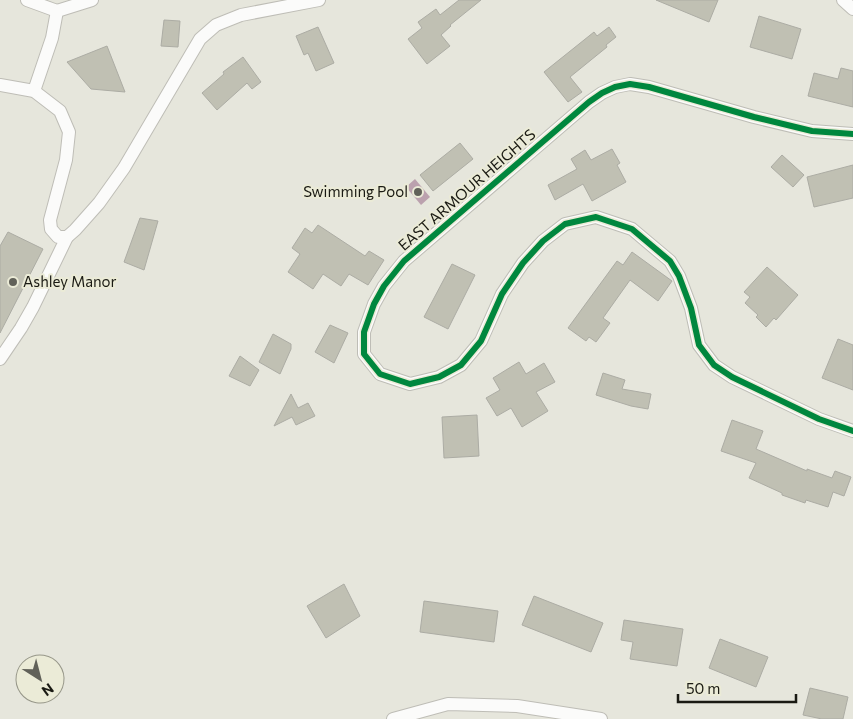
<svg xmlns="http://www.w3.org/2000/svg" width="853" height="719" viewBox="0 0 853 719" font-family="Commissioner,sans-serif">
	<rect width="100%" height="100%" fill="#e6e6dc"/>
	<polygon fill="#bba1ae" points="415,179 430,197 421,205 406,187"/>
	<g fill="#c0c0b3" stroke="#acaca4">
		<polygon points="459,0 481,0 450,25 451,26 441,35 450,46 427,64 408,39 422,28 418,22 436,9 440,15"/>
		<polygon points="656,0 718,0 709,22"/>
		<polygon points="759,16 801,29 792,59 750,47"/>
		<polygon points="164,20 180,21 178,47 161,46"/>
		<polygon points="318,27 334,63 316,71 308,53 304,55 296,36"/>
		<polygon points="609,27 616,37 606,45 607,47 570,77 582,92 568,102 544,72 594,32 597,36"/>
		<polygon points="107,46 125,92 91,89 67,62"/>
		<polygon points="243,57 261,82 252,89 247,83 217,110 202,93 224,74 223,72"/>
		<polygon points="841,68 853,71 853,107 808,96 814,73 838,79"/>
		<polygon points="460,143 473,159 433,191 420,175"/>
		<polygon points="612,149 620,163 617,165 626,182 592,201 583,184 555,200 548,185 577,169 571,159 585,150 591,160"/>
		<polygon points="782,155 804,175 793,187 771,167"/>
		<polygon points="853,165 853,198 814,207 807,177"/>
		<polygon points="140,218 158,221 144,270 124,262"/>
		<polygon points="318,225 365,256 369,251 384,260 368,285 349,274 341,286 323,274 313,289 288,272 300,254 292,248 305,228 312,233"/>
		<polygon points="8,232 43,249 0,333 0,246"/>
		<polygon points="632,252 672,281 658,301 630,280 603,318 610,323 596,342 589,337 586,341 568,328 617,261 623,265"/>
		<polygon points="452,264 475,275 448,329 424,317"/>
		<polygon points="767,267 798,295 776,320 774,318 766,327 756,317 758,315 745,303 750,297 744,292"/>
		<polygon points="330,325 348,333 334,363 315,352"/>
		<polygon points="273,334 291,344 291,349 280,374 259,362"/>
		<polygon points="838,339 853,345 853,390 822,378"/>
		<polygon points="240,356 259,370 250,386 229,376"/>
		<polygon points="519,362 526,374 544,363 555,382 536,392 548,411 522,427 511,408 497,416 486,398 500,390 493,378"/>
		<polygon points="603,373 625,380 622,389 651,394 648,409 631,406 596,395"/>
		<polygon points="291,394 298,408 308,403 315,416 296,425 292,417 274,426"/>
		<polygon points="477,415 479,456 444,458 442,417"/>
		<polygon points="732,420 763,431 756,449 807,471 807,469 832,478 835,471 851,477 844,496 833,492 828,507 806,500 805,503 782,495 782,493 749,478 756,463 721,451"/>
		<polygon points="344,584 360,616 326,638 307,606"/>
		<polygon points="534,596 603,623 591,652 522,625"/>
		<polygon points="424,601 498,611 494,642 420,632"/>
		<polygon points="624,620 683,629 677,666 630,659 633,642 621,640"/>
		<polygon points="720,639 768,657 756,687 709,668"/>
		<polygon points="810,688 848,697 843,719 822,719 803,715"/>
	</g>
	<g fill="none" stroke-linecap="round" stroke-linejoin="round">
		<defs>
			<g id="street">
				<polyline points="27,0 57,11"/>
				<polyline points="843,0 853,9"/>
				<polyline points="57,11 92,0"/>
				<polyline points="0,85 34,91 60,111 69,132 66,160 50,220 51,229 58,237 67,237 75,230 99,203 124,168 200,39 216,25 241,15 319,0"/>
				<polyline points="34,91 52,38 57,11"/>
				<polyline points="853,134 812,131 754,117 649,87 630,84 615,87 602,93 589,102 404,261 384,286 374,304 364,332 364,354 380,374 410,384 439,377 461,365 481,341 502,294 523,263 543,241 565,224 596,217 632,229 670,261 679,276 691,308 699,345 714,365 732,377 819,419 853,431"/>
				<polyline points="0,359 21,328 33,307 67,237"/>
				<polyline points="393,719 448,704 517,706 601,719"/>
			</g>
		</defs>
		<use href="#street" stroke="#bebdb6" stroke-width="14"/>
		<use href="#street" stroke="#fbfbfa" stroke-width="12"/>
		<defs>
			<polyline id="cycleway" points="853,134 812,131 754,117 649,87 630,84 615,87 602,93 589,102 404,261 384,286 374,304 364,332 364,354 380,374 410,384 439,377 461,365 481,341 502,294 523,263 543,241 565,224 596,217 632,229 670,261 679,276 691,308 699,345 714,365 732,377 819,419 853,431"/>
		</defs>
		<use href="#cycleway" stroke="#ebebd7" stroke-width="9"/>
		<use href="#cycleway" stroke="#00873e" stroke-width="6"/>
	</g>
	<g fill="#616159" stroke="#ebebd7" stroke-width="2">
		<circle cx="418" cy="192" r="5"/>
		<circle cx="13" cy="282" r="5"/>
	</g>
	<g text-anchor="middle" stroke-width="4" stroke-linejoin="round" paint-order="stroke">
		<g font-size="15" fill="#1a1a13" stroke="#ebebd7">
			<text transform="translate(467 190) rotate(-41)" y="5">EAST ARMOUR HEIGHTS</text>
		</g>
		<g font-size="15" fill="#1a1a13" stroke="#ebebd7" text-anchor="end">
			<text x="408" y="197">Swimming Pool</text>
			<text x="23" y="287" text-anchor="start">Ashley Manor</text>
		</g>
	</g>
	<g transform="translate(40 679) rotate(144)"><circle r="24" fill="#ebebd7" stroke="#979789"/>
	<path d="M0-4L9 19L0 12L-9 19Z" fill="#616159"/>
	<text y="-8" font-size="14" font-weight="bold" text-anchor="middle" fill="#1a1a13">N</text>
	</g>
	<path d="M678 694v8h118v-8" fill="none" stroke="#1a1a13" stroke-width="2.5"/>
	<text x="686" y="694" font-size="15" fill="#1a1a13" stroke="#ebebd7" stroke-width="4" paint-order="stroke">50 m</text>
</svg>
